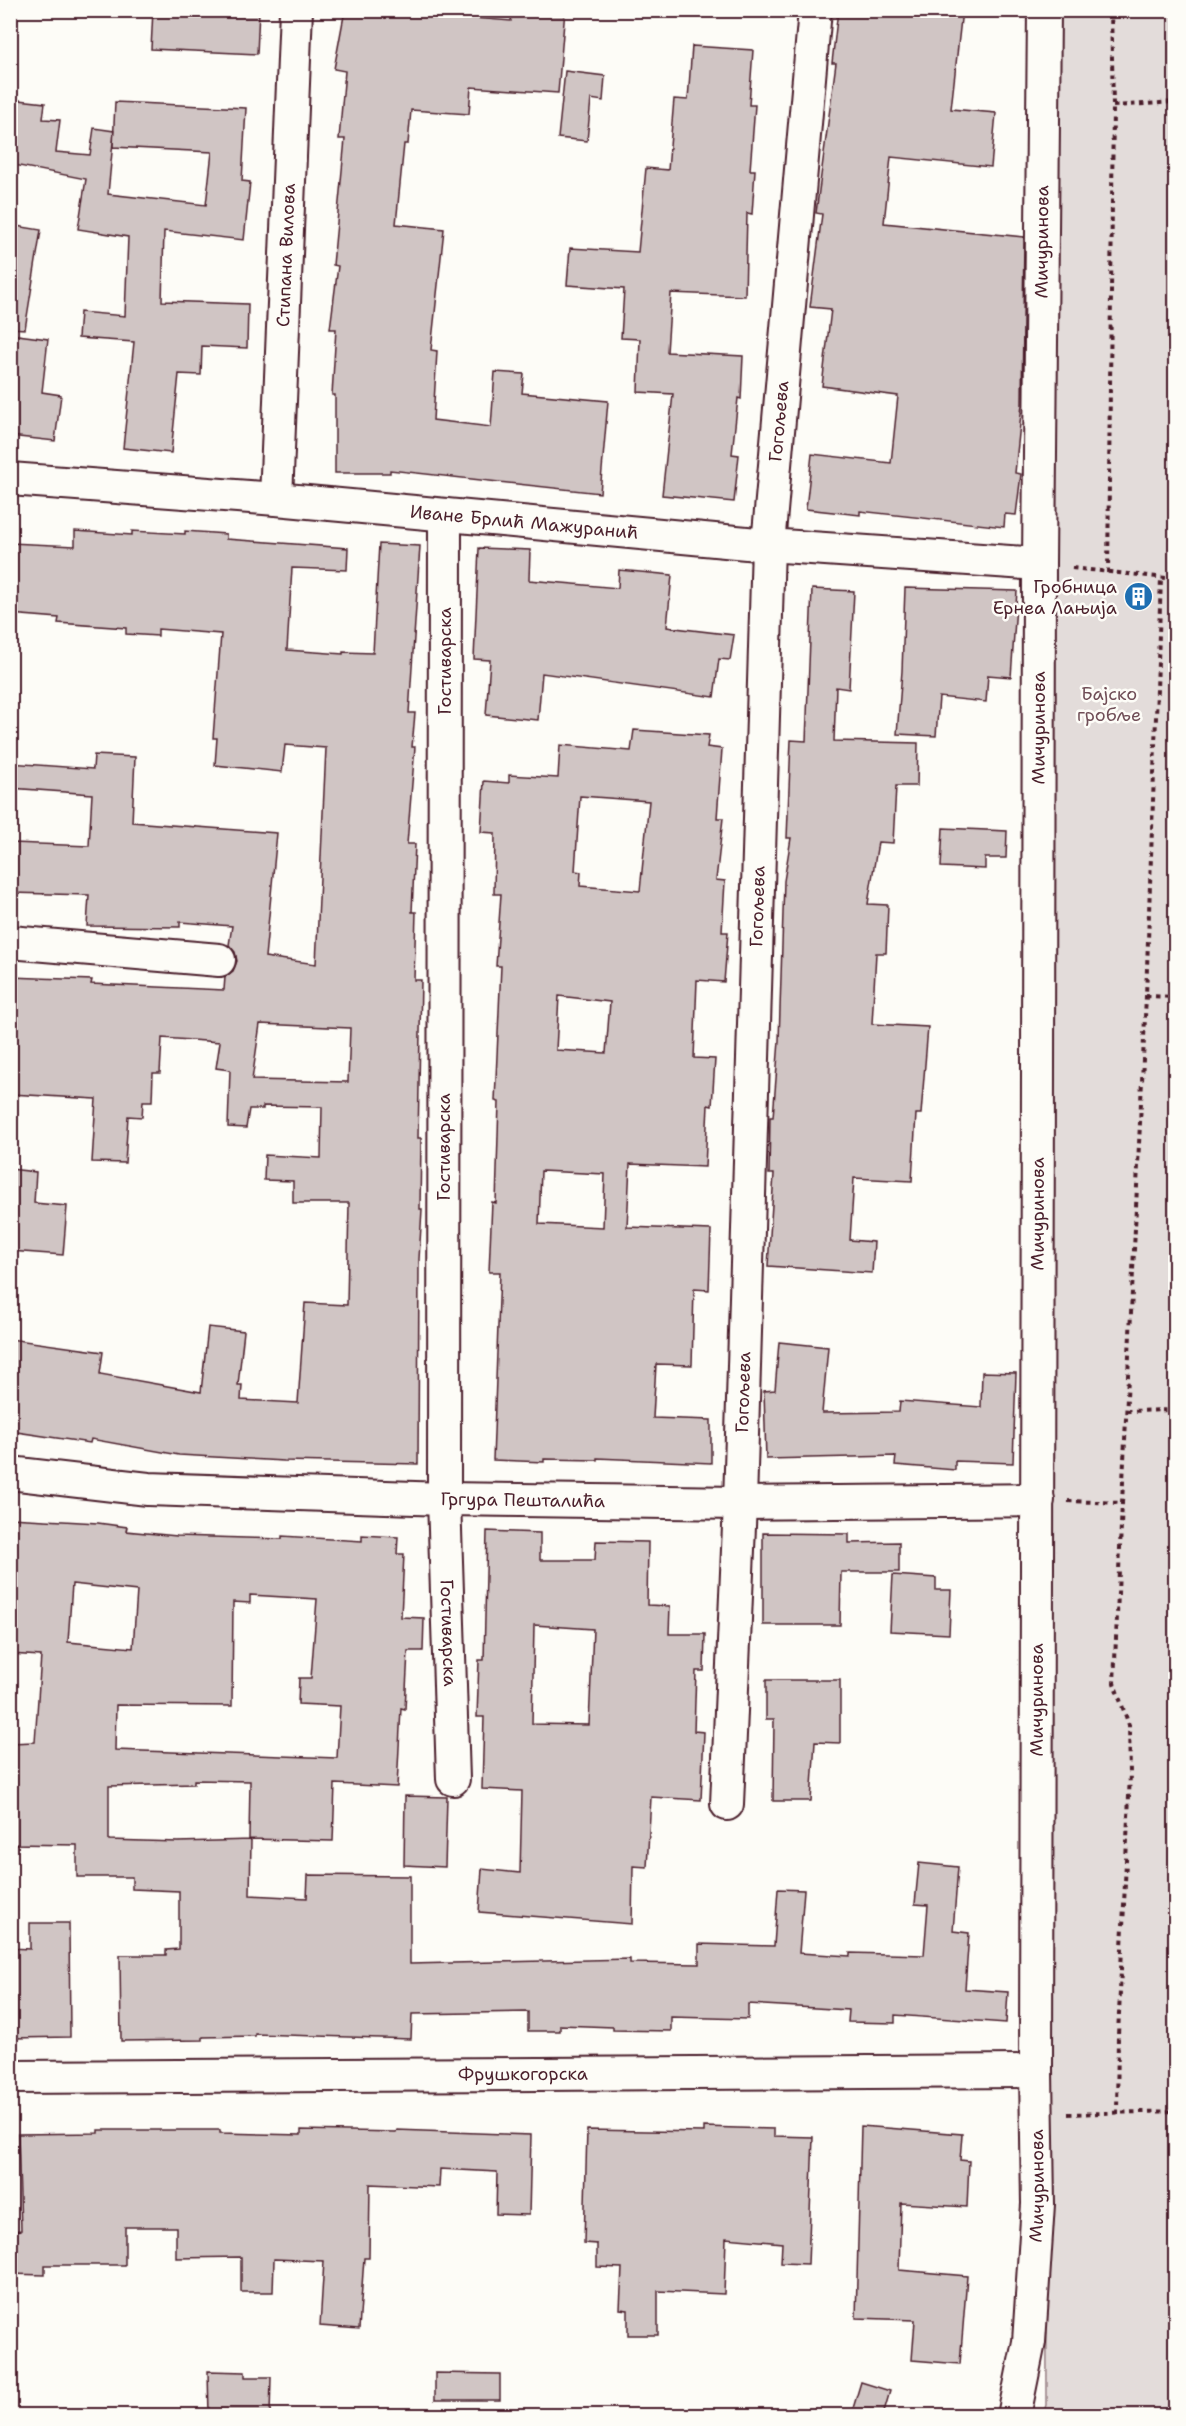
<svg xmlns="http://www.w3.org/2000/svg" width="1186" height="2426" viewBox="0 0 1186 2426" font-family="'Shantell Sans',sans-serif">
	<rect width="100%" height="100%" fill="#fdfcf7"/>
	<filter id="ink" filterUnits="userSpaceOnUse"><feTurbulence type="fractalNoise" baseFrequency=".0167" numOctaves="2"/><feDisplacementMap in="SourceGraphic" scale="12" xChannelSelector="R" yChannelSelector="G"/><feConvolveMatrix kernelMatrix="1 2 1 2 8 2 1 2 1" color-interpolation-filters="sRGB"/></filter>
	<g filter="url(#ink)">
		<polygon fill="#e3dcda" stroke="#967e82" stroke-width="1.5" points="1050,11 1175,11 1175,2415 1044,2415 1047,2405 1042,286"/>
		<g fill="#d0c5c4" stroke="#4a1f2b" stroke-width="1.5" fill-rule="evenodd">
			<polygon points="153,10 259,10 257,54 151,49"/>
			<polygon points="345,10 437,10 437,15 511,21 512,10 565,10 558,93 471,87 469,114 411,110 408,144 404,144 396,224 444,229 431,350 437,351 433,420 491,427 495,372 524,374 522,393 608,401 600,493 390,470 390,473 335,473 335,395 332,395 336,329 330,329 338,266 333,265 345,139 339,139 345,71 334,69"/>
			<polygon points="838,10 962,10 951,109 996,113 991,167 891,157 884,223 1024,237 1022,404 1015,473 1021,474 1016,515 1005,514 1004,527 860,511 860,515 806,509 812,454 891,463 898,396 822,386 831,309 810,307 822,214 816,213 836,63 832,63"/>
			<polygon points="692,46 753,50 749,105 755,105 750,170 755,170 752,214 747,213 745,296 671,293 667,352 743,356 741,399 738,398 732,454 739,455 734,502 662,495 673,394 638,392 640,339 621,338 624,289 567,285 570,248 638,252 646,168 668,170 674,99 688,100"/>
			<polygon points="565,71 605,76 603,101 591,99 587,141 558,138"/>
			<polygon points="10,99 45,103 43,119 60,120 56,152 90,155 94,128 114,131 108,194 206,205 212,152 113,147 115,102 246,108 242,181 250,182 244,240 164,231 162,301 248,304 247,348 202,346 201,375 179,374 171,453 123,448 134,342 78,338 80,312 125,316 128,237 78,229 86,179 14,165 18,138 10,137"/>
			<polygon points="10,225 41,230 25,329 10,328"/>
			<polygon points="10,334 48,339 42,392 61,395 55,441 10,436"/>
			<path d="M75,531L132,535V531L185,534V531L226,534V539L348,548L347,570L292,568L287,650L343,654V652L373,653L379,544L420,546L409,713H415L412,747H415L407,844H415L412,912H416L414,980H421L418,1138H421L420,1209H422L419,1259L418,1464L284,1461L179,1455L91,1439L90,1443L10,1431V1339L103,1352L100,1374L201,1392L208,1327L244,1331L238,1385H242L241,1400L298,1403L305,1303L347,1305L349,1203H293V1181L264,1180L265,1155L321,1158L322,1107L263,1106V1109H249L246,1128L228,1127L230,1070L216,1068L220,1042L162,1038L160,1073H153L152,1101H143L142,1117L128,1116L125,1163L92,1162L96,1099L11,1094L14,1038H10V977L92,980L91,984L224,990L225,977L233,971L237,961L235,952L229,945L232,926L180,922V927L87,926L89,895L12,893L13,843L89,846L92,794L10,788V763L93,769L94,755L135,757L132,822L277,833L265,957L316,964L326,748L285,745L282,772L215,765L217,738H213L221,634L158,629V636L126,634V628L58,623L59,618L10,614V543L75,546ZM260,1024L350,1028L348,1082L252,1080Z"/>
			<polygon points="479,548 530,550 529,580 618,588 619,570 672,575 667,627 734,635 730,660 719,659 714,697 542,673 538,720 486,715 490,660 474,659"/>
			<polygon points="905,588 1017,591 1011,677 988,675 986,702 939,697 936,736 897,734 902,671"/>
			<polygon points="812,589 854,591 849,689 836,687 834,741 918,743 917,786 896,786 893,843 878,842 868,904 888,905 886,953 876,953 872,1024 928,1027 921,1114 916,1114 912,1181 854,1178 850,1240 874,1242 872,1273 768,1266 774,1174 769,1174 770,1117 773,1117 779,1041 784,881 791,838 787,838 791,740 806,741"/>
			<path d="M634,730L709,735L707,747L722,749L717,818H723L716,880L725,881L722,932H728L724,982L697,980L694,1058L715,1059L712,1106L708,1105L705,1167L630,1164L627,1227L711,1230L709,1290L694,1289L692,1365L656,1364L653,1418L711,1420V1463L597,1458V1460L544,1459V1462L493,1460L500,1272H489L492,1202L496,1203L499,1102L495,1101L501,966H496L501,894H494L495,833L481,832L484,781L509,783V775L558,778L560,745L631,751ZM580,796L649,801L640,891L580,886L581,872L575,871ZM559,996L610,1002L606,1053L556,1050ZM541,1171L605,1174L603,1227L539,1224Z"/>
			<polygon points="943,828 1007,831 1006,858 985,858 985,869 941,867"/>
			<polygon points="10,1169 36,1172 34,1203 67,1206 63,1255 10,1251"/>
			<polygon points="779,1342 828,1347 822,1413 899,1412 900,1401 981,1407 982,1372 1016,1373 1013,1463 955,1461 955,1470 895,1465 896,1456 766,1459 764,1391 775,1390"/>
			<path d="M10,1518L98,1523L127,1527L126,1531L177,1536L282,1539V1536L362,1541V1535L398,1537L397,1554H404L401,1617L424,1618L423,1651H408L405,1709L401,1708L397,1787L335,1784L333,1841L249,1839L250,1781L194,1780V1784L109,1786V1840L178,1842L251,1840L250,1895L307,1898L308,1875L410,1876V1964L630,1959V1963L699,1964V1944L774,1946L778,1889L804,1890L799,1953L850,1956V1953L924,1955L928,1905L915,1904L919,1863L958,1867L953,1931L969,1933L965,1989L1008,1992L1006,2023L895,2015V2023L848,2022L849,2010L748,2004V2019L671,2017V2031L613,2030V2027L560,2025V2031H528V2012L412,2014L411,2039L255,2034V2036L203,2037V2040L121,2041L120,1955H166V1950L179,1949V1891L132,1889V1877H77V1845L10,1844V1743L35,1742L41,1656L10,1654ZM72,1584L137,1591L133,1648L68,1642ZM250,1595L317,1599L311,1678H299L298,1704L340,1706L337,1758L115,1750L116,1705L232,1706L233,1602L250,1603Z"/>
			<path d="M487,1531L540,1533V1560H595L596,1541L648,1542L647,1605L670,1606L669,1634H705L704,1671H696L694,1731L704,1732L701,1800L651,1797L647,1867L633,1866L632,1924L479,1912L482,1869L520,1873L522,1791L482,1789L484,1717H477L479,1660H484ZM534,1625L593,1629L589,1725L532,1724Z"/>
			<polygon points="763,1533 849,1534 849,1543 899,1542 899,1572 841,1572 840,1625 763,1625"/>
			<polygon points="893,1575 936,1578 936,1590 951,1590 949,1634 890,1631"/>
			<polygon points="766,1680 840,1680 840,1743 815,1742 811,1801 773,1801 774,1719 766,1719"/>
			<polygon points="405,1796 447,1797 445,1867 404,1865"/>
			<polygon points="30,1923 69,1923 70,2037 13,2038 10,1948 30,1949"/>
			<polygon points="861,2126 962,2134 960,2160 969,2161 967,2207 901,2203 899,2270 967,2276 960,2364 912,2360 915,2320 856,2318"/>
			<polygon points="704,2127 774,2129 774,2136 813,2137 808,2264 781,2263 782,2243 726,2238 724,2294 658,2291 658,2335 628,2335 628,2310 620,2309 622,2268 597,2267 597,2244 584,2243 587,2130 704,2132"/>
			<polygon points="98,2130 220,2130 220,2133 301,2135 301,2130 396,2132 397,2130 531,2135 529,2215 496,2214 497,2172 440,2169 439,2187 370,2184 369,2258 364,2258 359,2329 320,2326 324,2261 274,2259 273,2292 241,2292 241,2257 176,2258 176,2227 125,2227 125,2265 45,2265 45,2275 10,2274 10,2231 21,2230 18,2134 98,2133"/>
			<polygon points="208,2371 245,2372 245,2377 271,2377 270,2415 209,2415"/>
			<polygon points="435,2373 500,2374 500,2400 435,2400"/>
			<polygon points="861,2382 890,2391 883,2415 851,2415"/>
		</g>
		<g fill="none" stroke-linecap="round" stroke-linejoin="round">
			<defs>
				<g id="minor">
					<path id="s1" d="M10,479L276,499L768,545L1039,564"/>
					<path id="s2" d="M276,499L296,10"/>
					<path id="s3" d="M445,515L444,1499L453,1779"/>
					<polyline points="10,942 219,960"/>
					<path id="s4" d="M10,1473L148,1489L444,1499L740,1503L1038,1500"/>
					<path id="s5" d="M727,1804L740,1503L768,545L815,10"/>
					<path id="s6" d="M10,2077L1036,2071"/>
					<path id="s7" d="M1014,2416L1029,2342L1038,2204L1036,2071L1039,564L1044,10"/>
				</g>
			</defs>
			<use href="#minor" stroke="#4a1f2b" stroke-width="36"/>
			<g stroke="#4a1f2b" stroke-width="4" stroke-dasharray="4.5 4.5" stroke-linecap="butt">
				<polyline points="1113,106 1176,102"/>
				<polyline points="1072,568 1176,579"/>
				<polyline points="1108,573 1113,106 1111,10"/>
				<polyline points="1146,996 1176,997"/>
				<polyline points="1126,1411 1176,1410"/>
				<polyline points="1068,1501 1122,1503 1146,996 1161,578"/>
				<polyline points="1068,2114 1176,2111"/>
				<polyline points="1117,2114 1118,2035 1130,1774 1129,1725 1114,1683 1122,1503"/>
			</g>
			<use href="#minor" stroke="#fdfcf7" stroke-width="32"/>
		</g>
	</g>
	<defs>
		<symbol id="building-disc" viewBox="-11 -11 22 22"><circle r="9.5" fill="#1f6fb2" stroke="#fdfcf7"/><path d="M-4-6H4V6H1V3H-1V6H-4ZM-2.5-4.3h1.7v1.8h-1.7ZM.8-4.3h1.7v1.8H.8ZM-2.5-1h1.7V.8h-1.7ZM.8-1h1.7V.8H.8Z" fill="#fff"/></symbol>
	</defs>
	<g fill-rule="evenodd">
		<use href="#building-disc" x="1122" y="580" width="33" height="33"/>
	</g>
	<g text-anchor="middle" stroke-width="5" stroke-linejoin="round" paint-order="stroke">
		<g font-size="18" fill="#4a1f2b" stroke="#fdfcf7">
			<text dy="6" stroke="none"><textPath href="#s7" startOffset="2176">Мичуринова</textPath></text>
			<text dy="6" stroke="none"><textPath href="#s2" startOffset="244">Стипана Вилова</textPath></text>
			<text dy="6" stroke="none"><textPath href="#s5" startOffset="1384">Гогољева</textPath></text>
			<text dy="6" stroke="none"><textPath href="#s1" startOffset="516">Иване Брлић Мажуранић</textPath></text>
			<text transform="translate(445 661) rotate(-90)" y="6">Гостиварска</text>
			<text dy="6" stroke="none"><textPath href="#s7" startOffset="1690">Мичуринова</textPath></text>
			<text dy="6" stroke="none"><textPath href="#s5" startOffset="898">Гогољева</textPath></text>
			<text transform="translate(444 1147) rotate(-90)" y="6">Гостиварска</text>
			<text dy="6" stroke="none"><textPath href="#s7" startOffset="1204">Мичуринова</textPath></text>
			<text dy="6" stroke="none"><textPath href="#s5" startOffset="412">Гогољева</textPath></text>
			<text dy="6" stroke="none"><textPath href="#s4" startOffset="514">Гргура Пешталића</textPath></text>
			<text dy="6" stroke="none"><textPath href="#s3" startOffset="1118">Гостиварска</textPath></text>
			<text dy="6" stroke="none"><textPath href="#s7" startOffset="718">Мичуринова</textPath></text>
			<text dy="6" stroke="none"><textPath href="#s6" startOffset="513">Фрушкогорска</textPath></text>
			<text dy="6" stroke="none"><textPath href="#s7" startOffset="232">Мичуринова</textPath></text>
		</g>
		<g font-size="18" fill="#4a1f2b" stroke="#fdfcf7" text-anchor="end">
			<text x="1117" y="593">Гробница<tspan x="1117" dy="21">Ернеа Лањија</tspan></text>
		</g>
		<g font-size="18" fill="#704e57" stroke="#fdfcf7">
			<text x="1109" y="700">Бајско<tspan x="1109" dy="21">гробље</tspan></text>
		</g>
	</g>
	<rect width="1186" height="2426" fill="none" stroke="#fdfcf7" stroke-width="36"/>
	<rect x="18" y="18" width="1150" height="2390" fill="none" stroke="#4a1f2b" stroke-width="2" filter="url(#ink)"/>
</svg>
